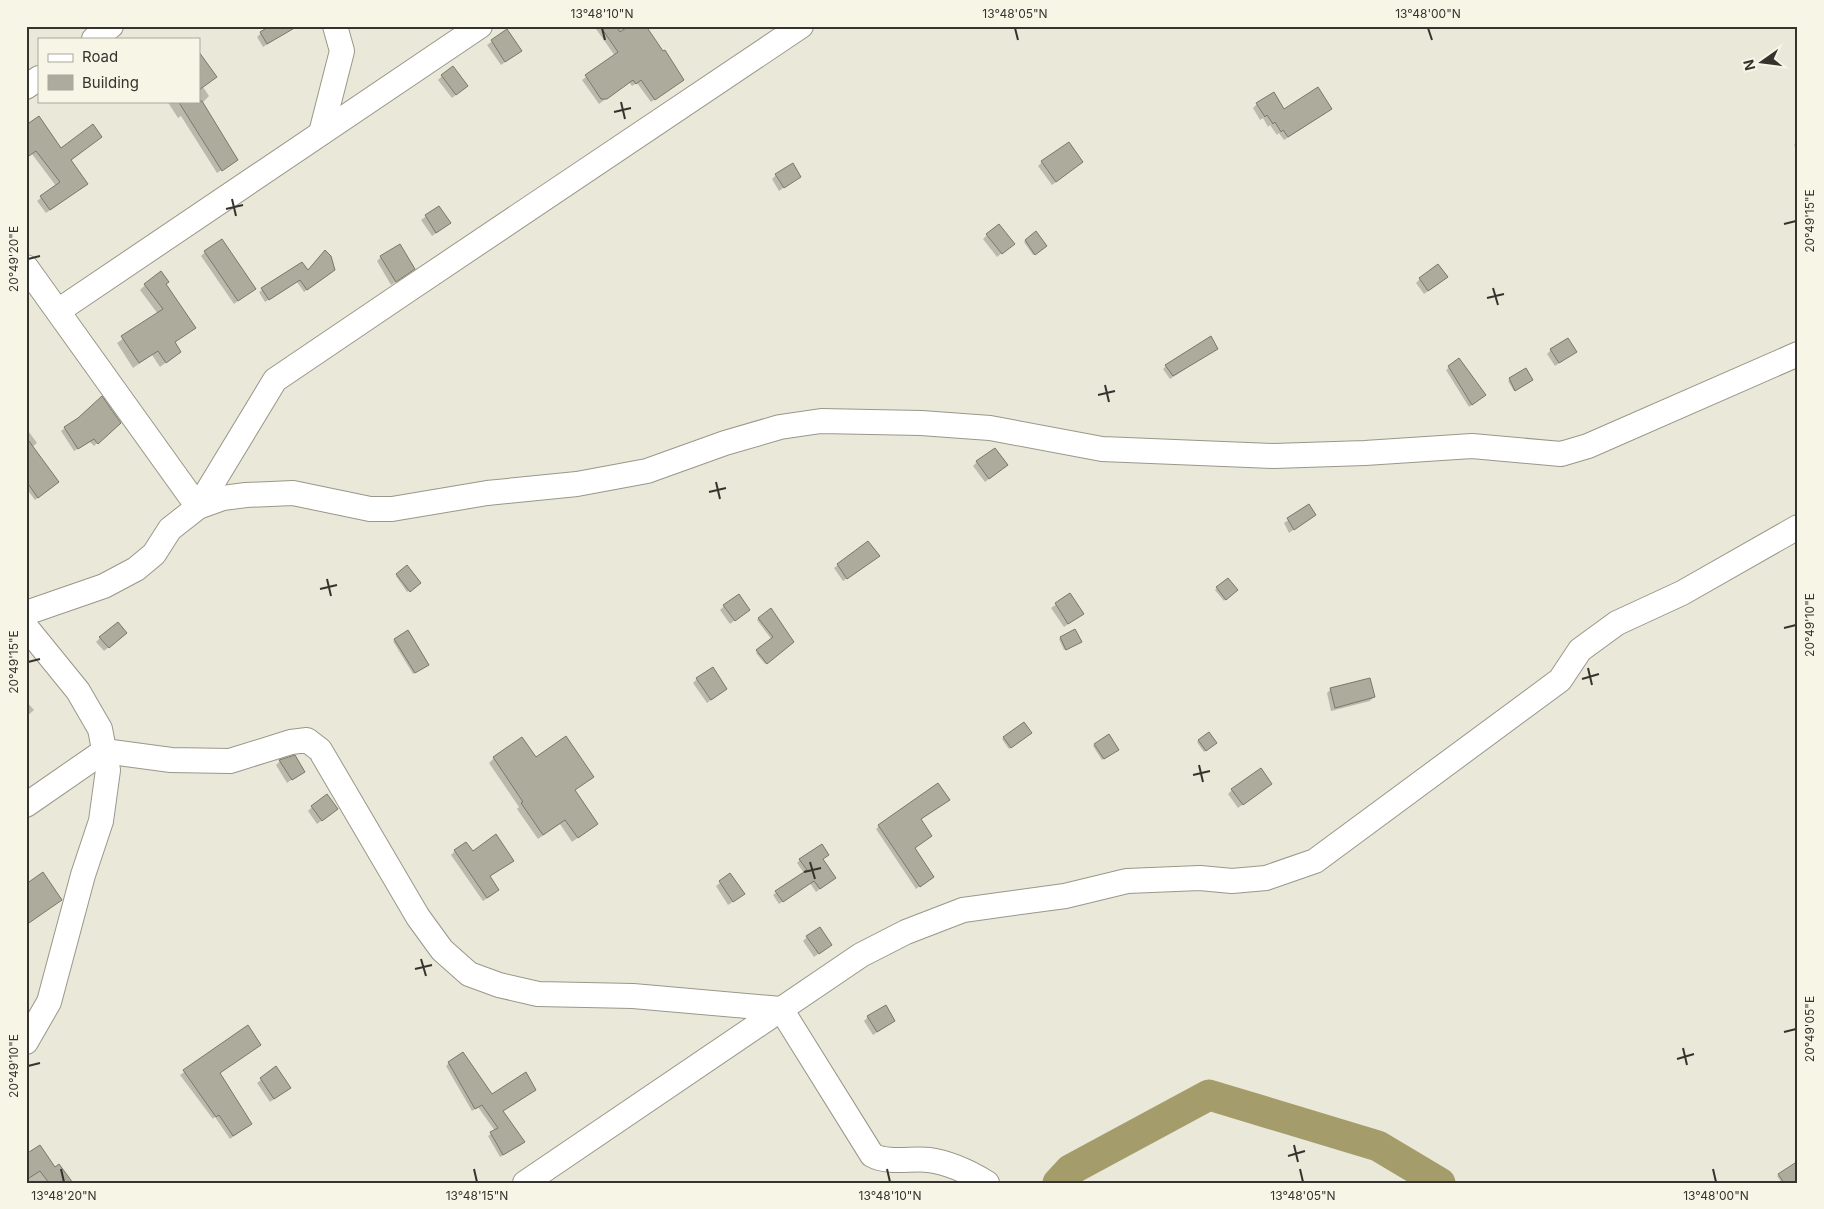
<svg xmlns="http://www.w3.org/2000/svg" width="1824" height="1209" viewBox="0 0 1824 1209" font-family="Inter,sans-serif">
	<rect width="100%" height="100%" fill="#eae8d8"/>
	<g fill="#0003">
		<polygon points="594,26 645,26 679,83 651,102 637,83 632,86 629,82 599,104 582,80 615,56"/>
		<polygon points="293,28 263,47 257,37 261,33"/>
		<polygon points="506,31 520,51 501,65 487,45"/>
		<polygon points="199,54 215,77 203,87 209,96 202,103 232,163 217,173 181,116 178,118 167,101 199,101"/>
		<polygon points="442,76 462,90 452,98 438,80"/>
		<polygon points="1257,104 1284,110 1326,113 1284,140 1279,133 1277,135 1270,125 1268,127 1263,118 1260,120 1253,108"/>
		<polygon points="26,126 60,150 101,137 70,161 87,184 46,213 37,201 56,186 32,154"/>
		<polygon points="1798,141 1798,152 1794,145"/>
		<polygon points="1042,162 1082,162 1052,185 1038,166"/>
		<polygon points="776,175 800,177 779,191 772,179"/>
		<polygon points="439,207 445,227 432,236 421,220"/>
		<polygon points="1036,233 1044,248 1033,255 1024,242"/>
		<polygon points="987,235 1009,247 997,257 983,239"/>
		<polygon points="205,252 255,289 234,304 201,256"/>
		<polygon points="381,257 409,273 391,285 377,261"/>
		<polygon points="302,263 307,272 331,273 304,292 297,282 265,302 259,292"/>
		<polygon points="1420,279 1442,281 1424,294 1416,283"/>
		<polygon points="165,284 194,328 174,343 180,352 160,367 152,355 133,368 117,343 158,314 140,290 145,285"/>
		<polygon points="1217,348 1170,379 1163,369 1166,366"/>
		<polygon points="1551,350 1575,352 1555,366 1547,354"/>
		<polygon points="1459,360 1481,398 1469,407 1446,370"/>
		<polygon points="1525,370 1530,382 1514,391 1508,381"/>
		<polygon points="119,423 94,446 90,442 74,451 61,431 65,428"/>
		<polygon points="26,428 37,443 32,447 55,485 35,500 26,488 26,484 32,479 26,472"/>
		<polygon points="977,462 1002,469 985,482 973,466"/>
		<polygon points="1309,506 1315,515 1289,533 1284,523"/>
		<polygon points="875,559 843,581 834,568 838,565"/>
		<polygon points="397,575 417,585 407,592 396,576"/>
		<polygon points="1228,579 1237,590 1224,601 1215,590"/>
		<polygon points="1069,595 1078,617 1064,627 1051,608"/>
		<polygon points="724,606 749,610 730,624 720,610"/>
		<polygon points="770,609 793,642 765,664 756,653 772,640 757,620"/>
		<polygon points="121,637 104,651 96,642 100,638"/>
		<polygon points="1061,638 1078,644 1064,650 1059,639"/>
		<polygon points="395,640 426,666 413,674 393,641"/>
		<polygon points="697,679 726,689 707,703 693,683"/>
		<polygon points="1331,689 1374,697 1370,701 1331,711 1327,693"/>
		<polygon points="26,701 34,710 26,717"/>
		<polygon points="1209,734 1213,744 1204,752 1197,742"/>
		<polygon points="1028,735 1009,749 1002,739 1004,738"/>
		<polygon points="1095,745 1116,751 1102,760 1093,746"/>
		<polygon points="295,757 304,771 287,783 276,765 280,761"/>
		<polygon points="494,758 536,759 574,790 596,824 572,842 560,824 538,839 517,809 519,807 489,763"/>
		<polygon points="1271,784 1238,808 1228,794 1232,790"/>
		<polygon points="948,800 920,820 931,836 914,848 932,877 916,889 876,829 879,826"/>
		<polygon points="312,807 332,813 317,824 308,811"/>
		<polygon points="455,851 472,853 509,864 489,877 498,890 494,894 483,901 451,855"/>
		<polygon points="822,859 831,881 816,892 810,883 779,904 773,895 804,873 797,863 800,860"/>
		<polygon points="730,875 739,898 728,905 716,886"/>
		<polygon points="807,937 830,945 814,957 803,941"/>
		<polygon points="868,1017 894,1021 873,1035 864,1021"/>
		<polygon points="248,1027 218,1074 247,1127 230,1139 215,1117 213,1119 180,1075"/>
		<polygon points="449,1063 502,1111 524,1142 521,1145 500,1157 488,1136 495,1131 478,1107 472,1111 446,1066"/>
		<polygon points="276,1068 286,1091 270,1102 257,1083"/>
		<polygon points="26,1156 55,1169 71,1183 26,1183"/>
		<polygon points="1779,1175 1794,1183 1782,1183 1777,1176"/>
	</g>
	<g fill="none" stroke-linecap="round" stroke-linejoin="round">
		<polyline stroke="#a49c6b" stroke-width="31" points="1058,1183 1070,1170 1209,1095 1378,1146 1440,1183"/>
	</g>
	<g fill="#adab9c" stroke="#7a786a">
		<polygon points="270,26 298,26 267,44 260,32"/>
		<polygon points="600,26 616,26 620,32 629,26 646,26 663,51 665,50 684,80 655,100 641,80 636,84 633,80 607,99 601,99 585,75 618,52"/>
		<polygon points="507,29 522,51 505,62 491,40"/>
		<polygon points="199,52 217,77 199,90"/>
		<polygon points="453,66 468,86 456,95 441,75"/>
		<polygon points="1318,87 1332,109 1288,137 1283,130 1281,132 1275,122 1273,124 1267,115 1265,117 1256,103 1274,92 1284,109"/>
		<polygon points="178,101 202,101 238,160 222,171"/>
		<polygon points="39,116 61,148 93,124 102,137 71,160 88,184 50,210 40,196 60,182 36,151 26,158 26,125"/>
		<polygon points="1069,142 1083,162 1056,182 1041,161"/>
		<polygon points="793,163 801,177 784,188 775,174"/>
		<polygon points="439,206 451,223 436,233 425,215"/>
		<polygon points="999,224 1015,244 1002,254 986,234"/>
		<polygon points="1036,231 1047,246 1035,255 1025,240"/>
		<polygon points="222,239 256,289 238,301 204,251"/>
		<polygon points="400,244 415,269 396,282 380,256"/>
		<polygon points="325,250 331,256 335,270 307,290 300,280 269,300 261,288 302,262 308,270"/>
		<polygon points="1438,264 1448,277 1428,291 1419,278"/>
		<polygon points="161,271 169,282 166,284 196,328 175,342 181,352 166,363 158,351 139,363 121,336 163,309 144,284"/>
		<polygon points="1211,336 1218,349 1173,376 1165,365"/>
		<polygon points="1568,338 1577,352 1559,363 1550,349"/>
		<polygon points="1459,358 1486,395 1472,405 1448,366"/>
		<polygon points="1526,368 1533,380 1515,391 1509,378"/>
		<polygon points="102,396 121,423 98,444 94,439 78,449 64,427 78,418"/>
		<polygon points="26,437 59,482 38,498 26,481"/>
		<polygon points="995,448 1008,465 989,479 976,461"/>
		<polygon points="1309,504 1316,515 1294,530 1287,518"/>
		<polygon points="868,541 880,556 847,579 837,564"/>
		<polygon points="407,565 421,583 410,592 396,574"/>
		<polygon points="1228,578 1238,590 1226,600 1216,587"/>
		<polygon points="1070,593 1084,614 1068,624 1055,603"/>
		<polygon points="739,594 750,610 735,621 723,605"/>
		<polygon points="771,608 794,642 767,664 756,650 773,637 758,618"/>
		<polygon points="118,622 127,633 109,648 99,637"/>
		<polygon points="1075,629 1082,642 1066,650 1060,637"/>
		<polygon points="408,630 429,665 415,673 394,639"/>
		<polygon points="713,667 727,689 711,700 696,678"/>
		<polygon points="1370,678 1375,697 1335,708 1330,688"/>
		<polygon points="1024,722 1032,733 1011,748 1003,737"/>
		<polygon points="1209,732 1217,743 1206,751 1198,740"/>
		<polygon points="1109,734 1119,750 1104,759 1094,744"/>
		<polygon points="566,736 594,777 575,790 598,824 578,838 565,820 543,835 521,803 523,802 493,757 522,737 536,757"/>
		<polygon points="295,755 305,772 292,780 279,760"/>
		<polygon points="1261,768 1272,784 1243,805 1231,789"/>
		<polygon points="938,783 950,800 921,819 932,836 915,848 934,877 920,887 878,825"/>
		<polygon points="327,794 338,809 322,821 311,806"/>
		<polygon points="496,834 514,861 490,876 499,890 487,898 454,850 466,842 473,851"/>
		<polygon points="822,844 829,855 823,859 836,878 820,889 814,881 783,902 775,891 807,870 799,859"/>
		<polygon points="43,872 62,900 26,925 26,884"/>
		<polygon points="730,873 745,894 733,902 719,881"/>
		<polygon points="820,927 832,945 819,954 806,936"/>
		<polygon points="886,1005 895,1021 877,1032 867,1016"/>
		<polygon points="248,1025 261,1045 220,1073 252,1124 233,1136 219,1115 216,1117 183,1070"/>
		<polygon points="463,1052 492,1094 526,1072 536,1090 503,1111 525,1142 503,1155 490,1132 498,1128 482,1105 475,1109 448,1062"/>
		<polygon points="276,1066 291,1088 274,1099 260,1078"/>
		<polygon points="40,1145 55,1167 59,1164 73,1183 49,1183 40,1171 26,1180 26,1154"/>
		<polygon points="1798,1161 1798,1183 1784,1183 1778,1174"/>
	</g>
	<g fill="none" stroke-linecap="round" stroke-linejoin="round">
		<defs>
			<g id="minor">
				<polyline points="94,39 111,26"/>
				<polyline points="26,87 39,78"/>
				<polyline points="321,133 342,51 335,26"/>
				<polyline points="26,267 198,507 275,380 408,290 801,26"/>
				<polyline points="58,311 480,26"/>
				<polyline points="26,613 104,586 136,569 154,554 170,529 198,507 223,498 246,495 293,493 370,509 392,509 487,493 577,484 647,471 725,443 780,427 821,421 921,423 990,428 1102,449 1274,456 1365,453 1472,446 1561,454 1588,446 1798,354"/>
				<polyline points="26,627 78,691 100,729 108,770 101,821 83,875 49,1002 26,1042"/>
				<polyline points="26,805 104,751 171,760 230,761 291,742 307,740 320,750 418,917 442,950 469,974 499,985 538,994 633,996 781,1009"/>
				<path d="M781,1009L872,1155C888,1164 912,1158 929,1160C951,1163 969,1172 987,1183"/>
				<polyline points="525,1183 861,955 906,932 963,910 1065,896 1127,881 1200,878 1232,881 1266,878 1315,861 1560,680 1580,650 1617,623 1682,593 1798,527"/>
			</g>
		</defs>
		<use href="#minor" stroke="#9a9789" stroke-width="26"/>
		<use href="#minor" stroke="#fff" stroke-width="24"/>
	</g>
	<path fill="none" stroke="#34332d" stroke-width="2" d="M602,28L605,40M1015,28L1018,40M1428,28L1432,40M621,102L625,119M614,112L631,108M232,199L236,216M226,209L243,205M1784,224L1796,221M28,259L40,256M1493,288L1498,305M1487,298L1504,294M1105,385L1109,402M1098,395L1115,391M716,482L720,499M709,492L726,488M327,579L331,596M320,589L337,585M1784,628L1796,625M28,662L40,659M1588,668L1592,685M1582,679L1599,674M1199,765L1203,782M1193,775L1210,771M810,862L815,879M804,872L821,868M421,959L426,976M415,969L432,965M1784,1032L1796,1029M1683,1048L1687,1065M1677,1059L1694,1054M28,1066L40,1063M1294,1145L1298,1162M1288,1156L1305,1151M61,1169L64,1182M474,1169L477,1182M887,1169L890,1182M1300,1169L1303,1182M1713,1169L1716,1182"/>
	<rect width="1824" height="1209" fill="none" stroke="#f7f5e5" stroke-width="55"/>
	<rect x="38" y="38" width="162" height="65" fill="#f7f5e5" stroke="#a9a79b"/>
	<rect x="48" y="54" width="25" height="8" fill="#ffffff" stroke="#a9a79b"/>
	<text x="82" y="62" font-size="15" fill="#34332d">Road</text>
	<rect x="48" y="75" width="25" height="15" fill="#adab9c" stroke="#a9a79b"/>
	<text x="82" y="88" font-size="15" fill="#34332d">Building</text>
	<g transform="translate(1762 62) rotate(256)" stroke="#f7f5e5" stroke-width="4" paint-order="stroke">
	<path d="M0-4L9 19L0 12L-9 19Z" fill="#34332d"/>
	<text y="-8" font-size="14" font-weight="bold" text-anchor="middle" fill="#34332d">N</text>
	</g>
	<rect x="28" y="28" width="1768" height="1154" fill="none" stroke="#34332d" stroke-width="2"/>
	<g font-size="12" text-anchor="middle" fill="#34332d">
		<text x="602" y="18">13°48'10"N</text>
		<text x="1015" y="18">13°48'05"N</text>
		<text x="1428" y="18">13°48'00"N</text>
		<text transform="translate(1810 221) rotate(-90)" y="4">20°49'15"E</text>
		<text transform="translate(14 259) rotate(-90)" y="4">20°49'20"E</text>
		<text transform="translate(1810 625) rotate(-90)" y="4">20°49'10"E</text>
		<text transform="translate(14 662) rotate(-90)" y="4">20°49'15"E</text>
		<text transform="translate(1810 1029) rotate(-90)" y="4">20°49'05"E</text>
		<text transform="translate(14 1066) rotate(-90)" y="4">20°49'10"E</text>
		<text x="64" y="1200">13°48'20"N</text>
		<text x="477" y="1200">13°48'15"N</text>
		<text x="890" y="1200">13°48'10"N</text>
		<text x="1303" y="1200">13°48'05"N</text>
		<text x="1716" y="1200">13°48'00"N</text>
	</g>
</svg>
